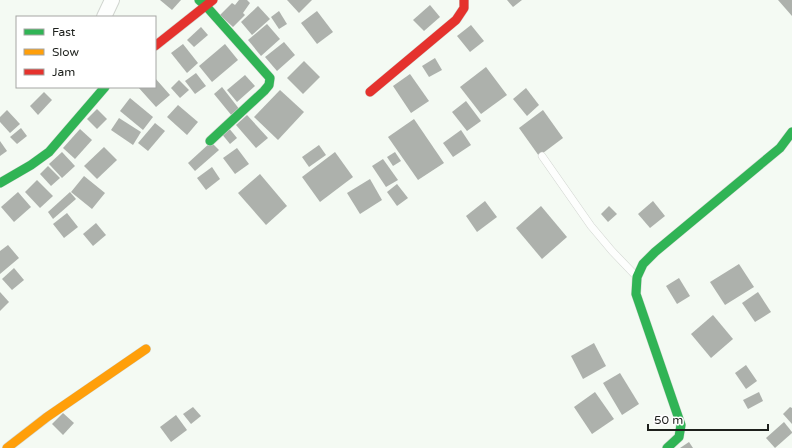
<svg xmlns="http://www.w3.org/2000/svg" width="792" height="448" viewBox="0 0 792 448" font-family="'Varela Round',sans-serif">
	<rect width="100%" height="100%" fill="#f4faf3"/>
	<g fill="#adb1ac">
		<polygon points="160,0 181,0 172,10"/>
		<polygon points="239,0 247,0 250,3 243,13 245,15 233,27 220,15 232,3 235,5"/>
		<polygon points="287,0 312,0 299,13"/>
		<polygon points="507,0 522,0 513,7"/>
		<polygon points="778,0 792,0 792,16"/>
		<polygon points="430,5 440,17 424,31 413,20"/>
		<polygon points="258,6 270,19 252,35 241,22"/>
		<polygon points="279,11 287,24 279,29 271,17"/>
		<polygon points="317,11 333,32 317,44 301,23"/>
		<polygon points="267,24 280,39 261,56 248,40"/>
		<polygon points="471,25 484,41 470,52 457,36"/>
		<polygon points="201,27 208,35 194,47 187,40"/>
		<polygon points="284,42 295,55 277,71 265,57"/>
		<polygon points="183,44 198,63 187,73 171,53"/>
		<polygon points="225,44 238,60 212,82 199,66"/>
		<polygon points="435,58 442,70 429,77 422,66"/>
		<polygon points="304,61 320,77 303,94 287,78"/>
		<polygon points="486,67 507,95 481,114 460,87"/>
		<polygon points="196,73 206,86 195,94 185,81"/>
		<polygon points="410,74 429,101 411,113 393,86"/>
		<polygon points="245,75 255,86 237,102 227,90"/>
		<polygon points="155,78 170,95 156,107 138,87 155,87"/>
		<polygon points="179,80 189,90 180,98 171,88"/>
		<polygon points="222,87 240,110 232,116 214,94"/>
		<polygon points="526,88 539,105 527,116 513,99"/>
		<polygon points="280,90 304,112 278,140 254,117"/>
		<polygon points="44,92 52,100 38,115 30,106"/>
		<polygon points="130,98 153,117 143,130 120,111"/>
		<polygon points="466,101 481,121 467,131 452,112"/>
		<polygon points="178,105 198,122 187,135 167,117"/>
		<polygon points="97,109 107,119 97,129 87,119"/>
		<polygon points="7,110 20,124 10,133 0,122 0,117"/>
		<polygon points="543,110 563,138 539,156 519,128"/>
		<polygon points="247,115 268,138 256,148 236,125"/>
		<polygon points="119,118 141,132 133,145 111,130"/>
		<polygon points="414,119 444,163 418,180 388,137"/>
		<polygon points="155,123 165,131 148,151 138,143"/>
		<polygon points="228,127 237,138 230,144 221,133"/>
		<polygon points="21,128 27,136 17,144 10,137"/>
		<polygon points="80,129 92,140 75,159 63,148"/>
		<polygon points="461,130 471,145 453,157 443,143"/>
		<polygon points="0,141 7,151 0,156"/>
		<polygon points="211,142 219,150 195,171 188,163"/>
		<polygon points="319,145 326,155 309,167 302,157"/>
		<polygon points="104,147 117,160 97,179 84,166"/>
		<polygon points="237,148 249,164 235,174 223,158"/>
		<polygon points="62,152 75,166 62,178 49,164"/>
		<polygon points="335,152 353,177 320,202 302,177"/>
		<polygon points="395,152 401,161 393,166 387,157"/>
		<polygon points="383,159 398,180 386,187 372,166"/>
		<polygon points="48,166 60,178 51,186 40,174"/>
		<polygon points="212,167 220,179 206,190 197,178"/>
		<polygon points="260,174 287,206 266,225 238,193"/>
		<polygon points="84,176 105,193 92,209 71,192"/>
		<polygon points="370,179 382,200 360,214 347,193"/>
		<polygon points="37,180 53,196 40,208 25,192"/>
		<polygon points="397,184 408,198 397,206 387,192"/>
		<polygon points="18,192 31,207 14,222 1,207"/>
		<polygon points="70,192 76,199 53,219 48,212"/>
		<polygon points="485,201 497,217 477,232 466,216"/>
		<polygon points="653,201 665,216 650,228 638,214"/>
		<polygon points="541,206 567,237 542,259 516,228"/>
		<polygon points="609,206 617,214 608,222 601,214"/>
		<polygon points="67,213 78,227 64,238 53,224"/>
		<polygon points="96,223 106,235 93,246 83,234"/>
		<polygon points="8,245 19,258 0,274 0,251"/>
		<polygon points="739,264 754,287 725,305 710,282"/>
		<polygon points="14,268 24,280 12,290 2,279"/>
		<polygon points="679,278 690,296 677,304 666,286"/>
		<polygon points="0,292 9,302 0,311"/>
		<polygon points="758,292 771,312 755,322 742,303"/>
		<polygon points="713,315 733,339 711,358 691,334"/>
		<polygon points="594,343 606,366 583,379 571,356"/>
		<polygon points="746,365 757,381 746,389 735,373"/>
		<polygon points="620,373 639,404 622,415 603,383"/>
		<polygon points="595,392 614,419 592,434 574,407"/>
		<polygon points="759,392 763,401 748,409 743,400"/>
		<polygon points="193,407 201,416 191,424 183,414"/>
		<polygon points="790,407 792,408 792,424 783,414"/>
		<polygon points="63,413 74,423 63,435 52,424"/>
		<polygon points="176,415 187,430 171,442 160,427"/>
		<polygon points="784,422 792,432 792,433 775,448 766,438"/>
		<polygon points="689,442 693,448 680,448"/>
	</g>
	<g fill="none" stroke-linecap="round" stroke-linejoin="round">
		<defs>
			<polyline id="lane" points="542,156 591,226 612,251 635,275"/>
			<polyline id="street" points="104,17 112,0"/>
			<g id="fast">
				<polyline points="199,0 206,6 270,78 269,85 264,91 210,141"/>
				<polyline points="0,183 31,165 49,152 105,87"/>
				<polyline points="667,448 679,437 681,425 636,294 637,277 643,264 655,252 780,148 792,132"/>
			</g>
			<polyline id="slow" points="7,448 47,417 146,349"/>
			<g id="jam">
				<polyline points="155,46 213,0"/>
				<polyline points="370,92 456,20 464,8 464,0"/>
			</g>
		</defs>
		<use href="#lane" stroke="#d1d5d0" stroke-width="8"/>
		<use href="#street" stroke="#d1d5d0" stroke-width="16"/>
		<use href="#fast" stroke="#d1d5d0" stroke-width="10"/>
		<use href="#slow" stroke="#d1d5d0" stroke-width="10"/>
		<use href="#jam" stroke="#d1d5d0" stroke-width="10"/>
		<use href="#lane" stroke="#fdfefd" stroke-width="7"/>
		<use href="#street" stroke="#fdfefd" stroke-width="14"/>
		<use href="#fast" stroke="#30b455" stroke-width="9"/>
		<use href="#slow" stroke="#ff9f0a" stroke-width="9"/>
		<use href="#jam" stroke="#e5322d" stroke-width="9"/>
	</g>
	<rect x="16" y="16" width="140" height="72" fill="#ffffff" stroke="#a5a6a4"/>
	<rect x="24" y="29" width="20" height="6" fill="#30b455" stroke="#a5a6a4"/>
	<text x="52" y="36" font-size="12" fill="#1d201c">Fast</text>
	<rect x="24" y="49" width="20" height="6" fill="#ff9f0a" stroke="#a5a6a4"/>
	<text x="52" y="56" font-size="12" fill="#1d201c">Slow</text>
	<rect x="24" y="69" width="20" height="6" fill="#e5322d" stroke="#a5a6a4"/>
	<text x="52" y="76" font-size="12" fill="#1d201c">Jam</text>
	<path d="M648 424v6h120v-6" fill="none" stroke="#1d201c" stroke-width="2"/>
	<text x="654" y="424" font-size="12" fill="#1d201c" stroke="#ffffff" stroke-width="3" paint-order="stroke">50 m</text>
</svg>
